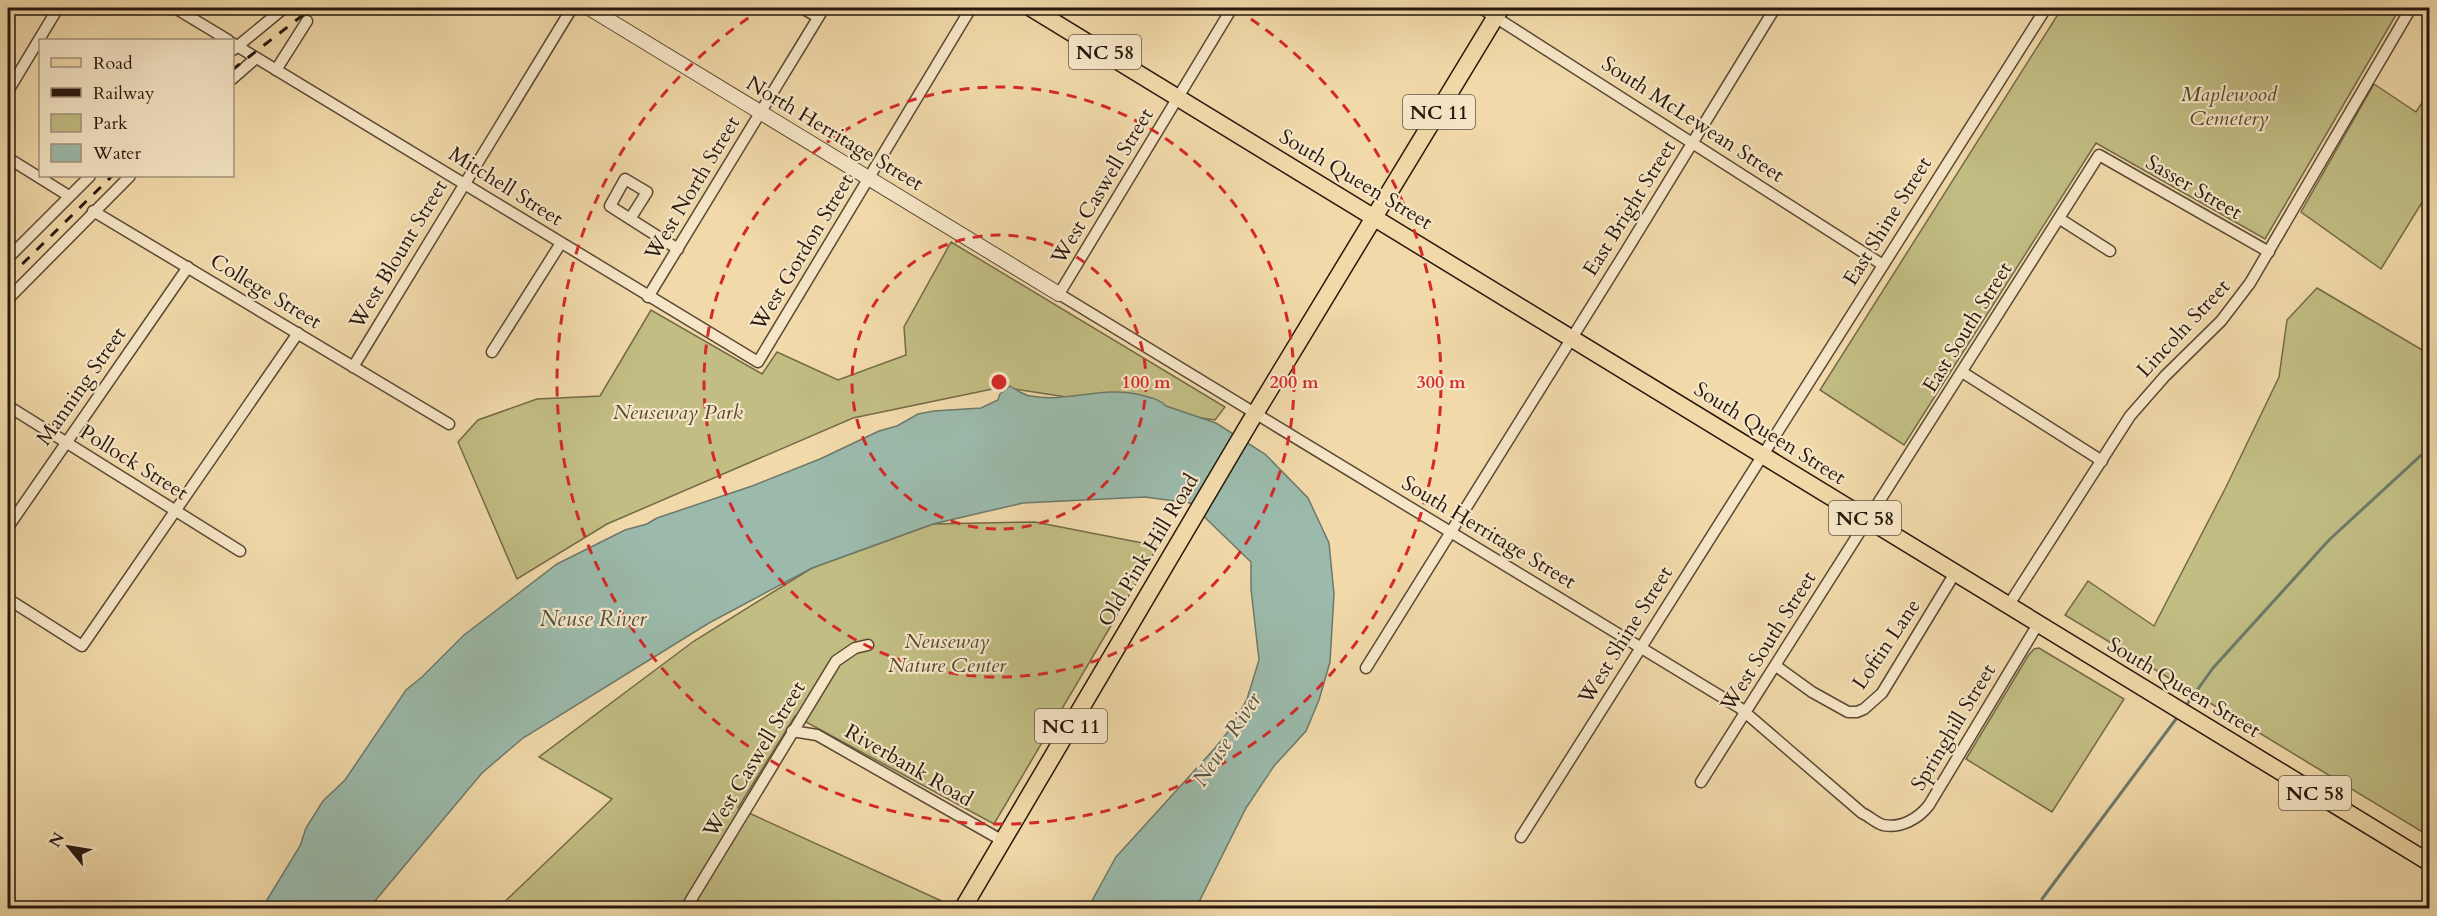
<svg xmlns="http://www.w3.org/2000/svg" width="2437" height="916" viewBox="0 0 2437 916" font-family="Cardo,serif">
	<rect width="100%" height="100%" fill="#f1d9a9"/>
	<filter id="stains"><feTurbulence type="fractalNoise" baseFrequency=".00333" numOctaves="4"/><feColorMatrix values="0 0 0 0 .2 0 0 0 0 .09 0 0 0 0 .02 0 0 0 .5 -.17"/></filter>
	<radialGradient id="worn" r=".72"><stop offset=".6" stop-color="#630" stop-opacity="0"/><stop offset="1" stop-color="#630" stop-opacity=".3"/></radialGradient>
	<g fill="#c1bd83" stroke="#746a48" stroke-width="1.5">
		<polygon points="2062,8 2400,8 2265,239 2096,143 1904,445 1820,390"/>
		<polygon points="2374,84 2416,112 2430,91 2429,191 2381,269 2301,212"/>
		<polygon points="951,242 1225,407 1215,420 1002,387 853,418 607,524 517,579 458,442 478,420 537,399 600,396 651,310 762,374 777,352 838,380 906,355 904,327"/>
		<polygon points="2317,288 2429,354 2429,836 2065,615 2088,581 2154,626 2226,487 2279,377 2287,320"/>
		<polygon points="1035,522 1158,546 994,824 795,716 738,808 957,908 498,908 612,799 539,757 694,641 812,568 933,524"/>
		<polygon points="2039,648 2124,699 2052,812 1966,759 2028,656 2034,649"/>
	</g>
	<path fill="#9bbaab" stroke="#6d796c" stroke-width="1.5" d="M1010,386C1016,390 1024,395 1031,396C1068,403 1104,385 1141,395C1151,398 1159,399 1166,406L1216,423L1265,454L1308,498L1329,543L1334,594L1330,662L1319,700L1306,731L1274,766L1246,808L1196,908H1088L1116,857L1215,748L1231,728L1247,699L1259,660L1251,589V562L1190,503L1145,497L1023,503L933,524L812,568L709,623L523,738L482,773L369,908H262L300,846L306,828L323,801L345,780L406,690L422,677L464,635L557,564L625,530L647,524L657,518L752,486L820,459L879,431L897,426L918,414L934,411L981,408L998,400L1000,394Z"/>
	<g fill="none" stroke-linecap="round" stroke-linejoin="round">
		<g stroke="#6d796c" stroke-width="3">
			<polyline points="2185,707 2213,668 2329,540 2430,447"/>
			<polyline points="2042,899 2179,715"/>
		</g>
		<defs>
			<g id="minor">
				<polyline points="175,8 228,40"/>
				<polyline points="802,8 818,17"/>
				<path d="M1232,8L1059,294L1740,708L1862,813C1869,816 1876,823 1883,825C1901,829 1919,818 1929,805L2038,624"/>
				<polyline points="1481,8 1883,265"/>
				<polyline points="232,43 758,362 971,8"/>
				<polyline points="233,50 284,8"/>
				<polyline points="276,70 307,21"/>
				<polyline points="232,79 256,58"/>
				<polyline points="8,91 58,8"/>
				<polyline points="8,158 69,196"/>
				<polyline points="93,211 449,424"/>
				<path d="M630,219L647,192L625,179L610,206C632,220 655,235 678,249"/>
				<polyline points="2060,219 2110,251"/>
				<polyline points="8,258 90,176"/>
				<polyline points="648,297 824,8"/>
				<polyline points="8,299 130,176"/>
				<polyline points="492,352 561,243"/>
				<polyline points="353,367 572,8"/>
				<polyline points="1962,372 2102,461"/>
				<polyline points="8,406 240,551"/>
				<polyline points="8,527 188,267"/>
				<polyline points="8,599 82,646 298,333"/>
				<polyline points="2008,606 2130,416 2165,376 2221,321 2250,283 2411,8"/>
				<polyline points="1776,666 1812,692 1848,712 1857,712 1864,709 1882,693 1955,573"/>
				<polyline points="1366,668 1628,248 1775,8"/>
				<polyline points="792,731 817,735 1003,841"/>
				<polyline points="1701,782 2099,155 2269,252"/>
				<polyline points="1521,837 2046,8"/>
				<polyline points="686,908 836,661 855,648 868,645"/>
			</g>
			<polyline id="tertiary" points="589,8 1059,294"/>
			<polyline id="primary" points="1031,8 2430,863"/>
			<polyline id="trunk" points="963,908 1250,422 1501,8"/>
		</defs>
		<use href="#minor" stroke="#5a4834" stroke-width="13"/>
		<use href="#tertiary" stroke="#5a4834" stroke-width="16"/>
		<use href="#primary" stroke="#27170d" stroke-width="19"/>
		<use href="#trunk" stroke="#27170d" stroke-width="19"/>
		<use href="#minor" stroke="#f6e6c7" stroke-width="10"/>
		<use href="#tertiary" stroke="#f6e6c7" stroke-width="14"/>
		<use href="#primary" stroke="#f1d9a9" stroke-width="16"/>
		<use href="#trunk" stroke="#f1d9a9" stroke-width="16"/>
		<g stroke="#27170d" stroke-width="3" stroke-dasharray="10 10" stroke-linecap="butt">
			<polyline points="232,70 312,8"/>
			<polyline points="8,278 112,176"/>
		</g>
	</g>
	<g fill="none" stroke="#d62828" stroke-width="3" stroke-dasharray="10 8">
		<circle cx="999" cy="382" r="147"/>
		<circle cx="999" cy="382" r="295"/>
		<path d="M1236 9A442 442 0 1 1 762 9"/>
	</g>
	<g text-anchor="middle" stroke-width="4.5" stroke-linejoin="round" paint-order="stroke">
		<g fill="#f6e6c7" stroke="#655545" stroke-width="1.5">
			<rect x="1069" y="35" width="72" height="34" rx="4.5"/>
			<rect x="1403" y="95" width="72" height="34" rx="4.5"/>
			<rect x="1829" y="501" width="72" height="34" rx="4.5"/>
			<rect x="1035" y="709" width="72" height="34" rx="4.5"/>
			<rect x="2279" y="776" width="72" height="34" rx="4.5"/>
		</g>
		<g font-size="20" font-weight="bold" fill="#27170d">
			<text x="1105" y="59">NC 58</text>
			<text x="1439" y="119">NC 11</text>
			<text x="1865" y="525">NC 58</text>
			<text x="1071" y="733">NC 11</text>
			<text x="2315" y="800">NC 58</text>
		</g>
		<g font-size="21" font-style="italic" fill="#554930" stroke="#f6e6c7">
			<text x="2229" y="101">Maplewood<tspan x="2229" dy="24">Cemetery</tspan></text>
			<text x="678" y="419">Neuseway Park</text>
			<text x="947" y="648">Neuseway<tspan x="947" dy="24">Nature Center</tspan></text>
		</g>
		<g font-size="21" fill="#27170d" stroke="#f6e6c7">
			<text transform="translate(1693 119) rotate(33)" y="7">South McLewean Street</text>
			<text transform="translate(835 133) rotate(31)" y="7">North Herritage Street</text>
			<text transform="translate(1356 179) rotate(31)" y="7">South Queen Street</text>
			<text transform="translate(506 186) rotate(32)" y="7">Mitchell Street</text>
			<text transform="translate(1102 186) rotate(-59)" y="7">West Caswell Street</text>
			<text transform="translate(2194 187) rotate(30)" y="7">Sasser Street</text>
			<text transform="translate(692 188) rotate(-59)" y="7">West North Street</text>
			<text transform="translate(1629 208) rotate(-58)" y="7">East Bright Street</text>
			<text transform="translate(1887 221) rotate(-58)" y="7">East Shine Street</text>
			<text transform="translate(802 252) rotate(-59)" y="7">West Gordon Street</text>
			<text transform="translate(398 254) rotate(-59)" y="7">West Blount Street</text>
			<text transform="translate(266 291) rotate(31)" y="7">College Street</text>
			<text transform="translate(1967 327) rotate(-58)" y="7">East South Street</text>
			<text transform="translate(2183 328) rotate(-47)" y="7">Lincoln Street</text>
			<text transform="translate(81 386) rotate(-55)" y="7">Manning Street</text>
			<text transform="translate(1770 433) rotate(32)" y="7">South Queen Street</text>
			<text transform="translate(134 462) rotate(32)" y="7">Pollock Street</text>
			<text transform="translate(1489 532) rotate(31)" y="7">South Herritage Street</text>
			<text transform="translate(1148 550) rotate(-59)" y="7">Old Pink Hill Road</text>
			<text transform="translate(1625 635) rotate(-58)" y="7">West Shine Street</text>
			<text transform="translate(1768 641) rotate(-58)" y="7">West South Street</text>
			<text transform="translate(1886 644) rotate(-56)" y="7">Loftin Lane</text>
			<text transform="translate(2184 687) rotate(31)" y="7">South Queen Street</text>
			<text transform="translate(1953 727) rotate(-59)" y="7">Springhill Street</text>
			<text transform="translate(754 759) rotate(-59)" y="7">West Caswell Street</text>
			<text transform="translate(909 765) rotate(30)" y="7">Riverbank Road</text>
		</g>
		<g font-size="22" font-style="italic" fill="#505044" stroke="#f6e6c7">
			<text x="593" y="626">Neuse River</text>
			<text transform="translate(1226 739) rotate(-57)" y="8">Neuse River</text>
		</g>
	</g>
	<circle cx="999" cy="382" r="9" fill="#d62828" stroke="#f6e6c7" stroke-width="3"/>
	<g font-size="18" text-anchor="middle" font-weight="bold" fill="#d62828" stroke="#f6e6c7" stroke-width="4.5" stroke-linejoin="round" paint-order="stroke">
		<text x="1146" y="388">100 m</text>
		<text x="1294" y="388">200 m</text>
		<text x="1441" y="388">300 m</text>
	</g>
	<rect width="2437" height="916" fill="none" stroke="#f1d9a9" stroke-width="30"/>
	<rect x="9" y="9" width="2419" height="898" fill="none" stroke="#27170d" stroke-width="3"/>
	<rect x="15" y="15" width="2407" height="886" fill="none" stroke="#27170d" stroke-width="1.5"/>
	<rect x="39" y="39" width="195" height="138" fill="#f6e6c7" stroke="#a3937d" stroke-width="1.5"/>
	<rect x="51" y="58" width="30" height="9" fill="#f1d9a9" stroke="#a3937d" stroke-width="1.5"/>
	<text x="93" y="69" font-size="18" fill="#27170d">Road</text>
	<rect x="51" y="88" width="30" height="9" fill="#27170d" stroke="#a3937d" stroke-width="1.5"/>
	<text x="93" y="99" font-size="18" fill="#27170d">Railway</text>
	<rect x="51" y="114" width="30" height="18" fill="#c1bd83" stroke="#a3937d" stroke-width="1.5"/>
	<text x="93" y="129" font-size="18" fill="#27170d">Park</text>
	<rect x="51" y="144" width="30" height="18" fill="#9bbaab" stroke="#a3937d" stroke-width="1.5"/>
	<text x="93" y="159" font-size="18" fill="#27170d">Water</text>
	<g transform="translate(69 847) rotate(300)" stroke="#f6e6c7" stroke-width="4.5" paint-order="stroke">
	<path d="M0-4.5L10 22L0 15L-10 22Z" fill="#27170d"/>
	<text y="-9" font-size="16" font-weight="bold" text-anchor="middle" fill="#27170d">N</text>
	</g>
	<rect width="100%" height="100%" filter="url(#stains)"/>
	<rect width="100%" height="100%" fill="url(#worn)"/>
</svg>
